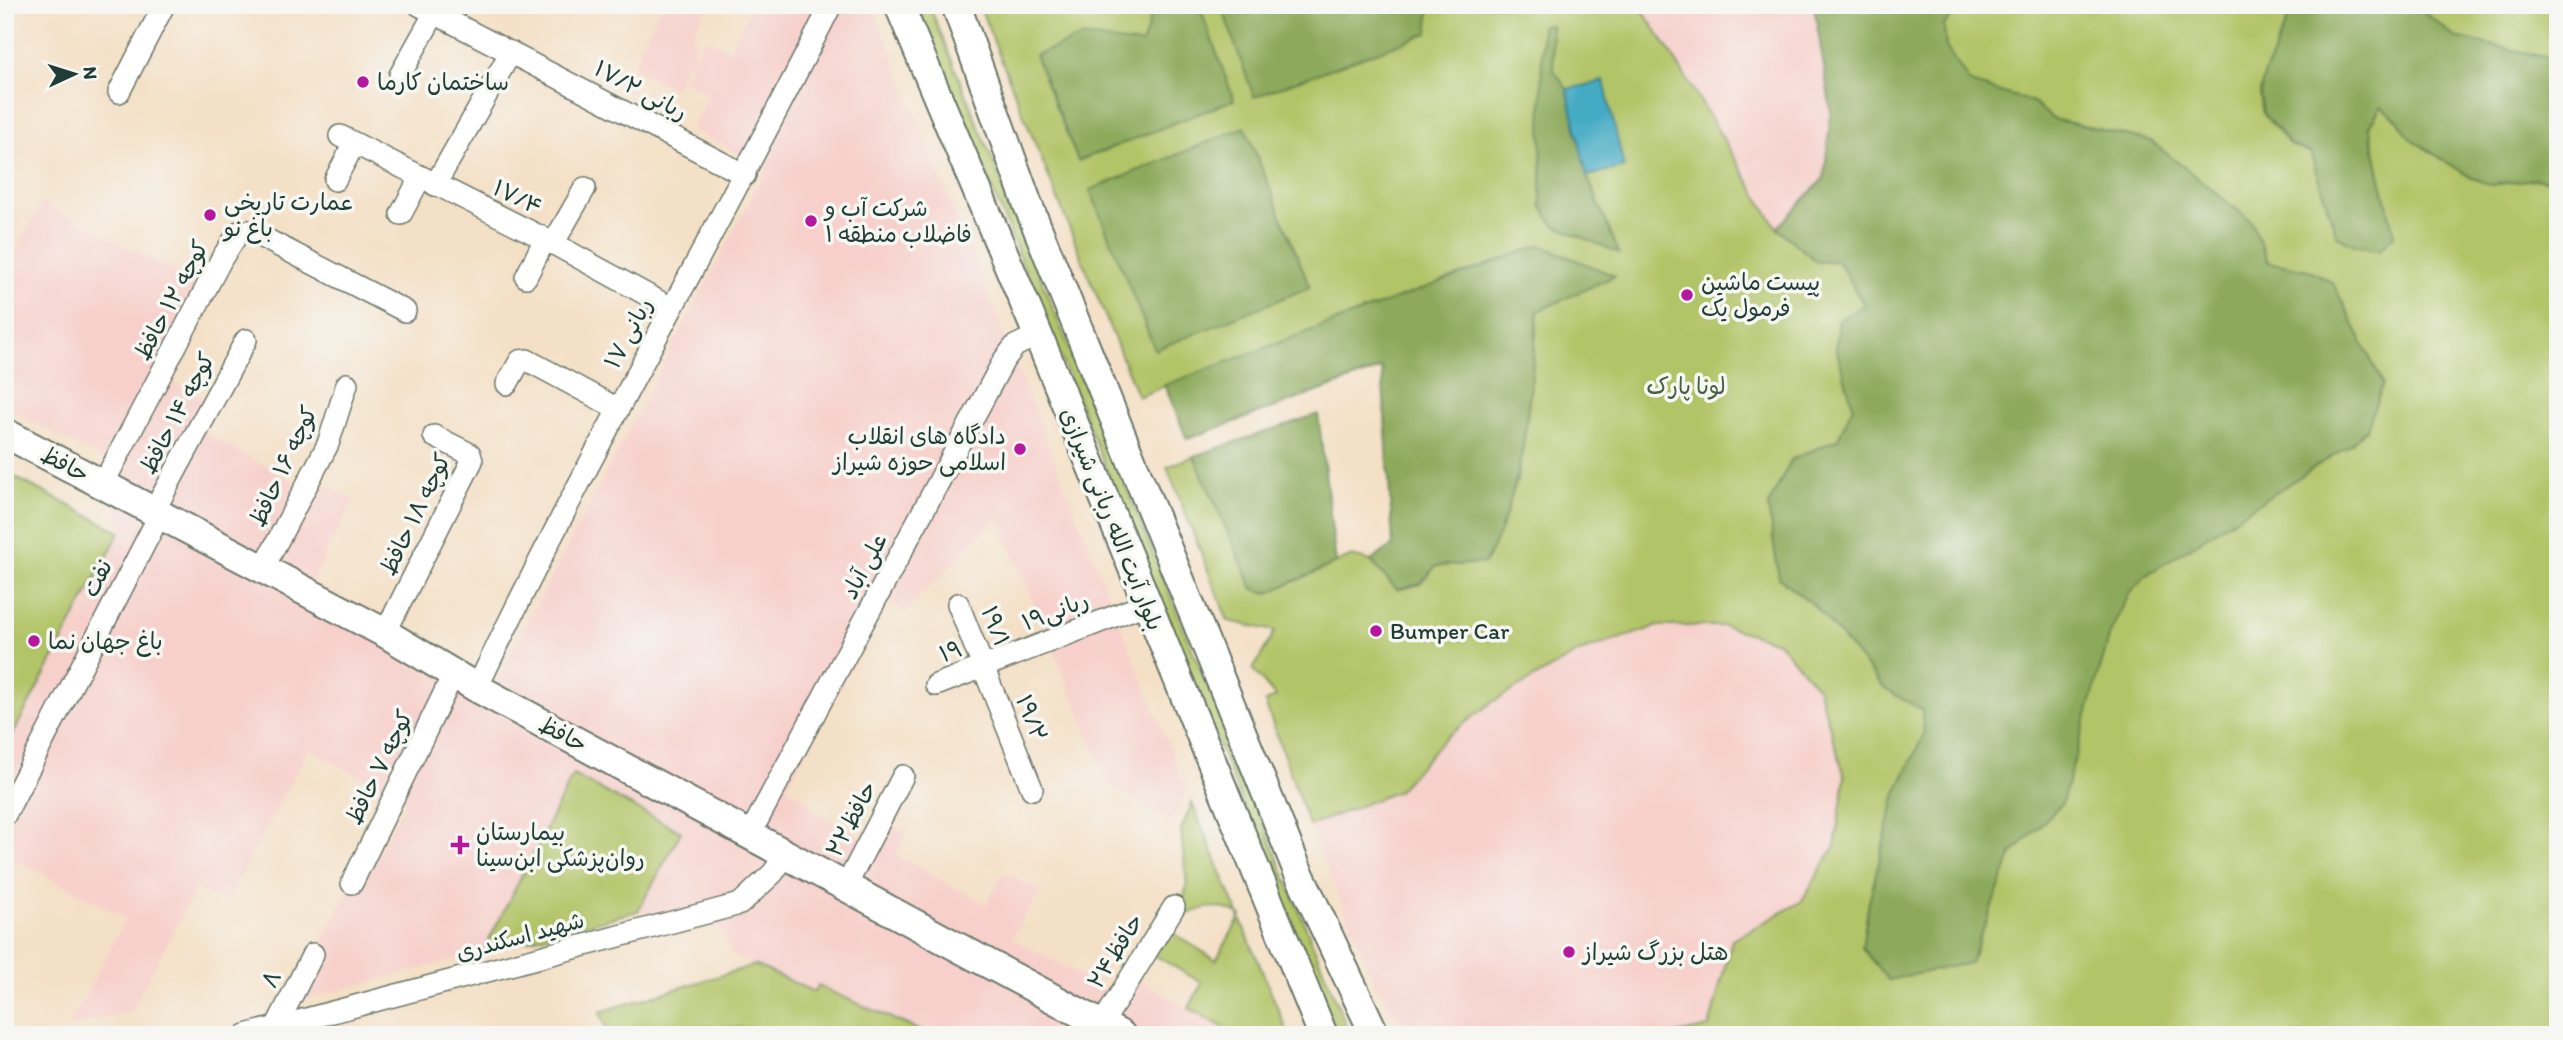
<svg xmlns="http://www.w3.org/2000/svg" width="2563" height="1040" viewBox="0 0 2563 1040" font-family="Itim,'Playpen Sans Arabic',sans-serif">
	<rect width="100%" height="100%" fill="#f6f6f2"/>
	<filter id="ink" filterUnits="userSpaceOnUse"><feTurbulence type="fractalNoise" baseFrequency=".0143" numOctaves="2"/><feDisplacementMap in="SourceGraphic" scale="14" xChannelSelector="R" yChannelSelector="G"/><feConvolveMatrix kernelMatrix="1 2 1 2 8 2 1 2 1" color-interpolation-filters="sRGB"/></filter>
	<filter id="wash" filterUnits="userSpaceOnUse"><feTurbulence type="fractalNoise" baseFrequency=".00686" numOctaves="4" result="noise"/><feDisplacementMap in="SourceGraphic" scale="28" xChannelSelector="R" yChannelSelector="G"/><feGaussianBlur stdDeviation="1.57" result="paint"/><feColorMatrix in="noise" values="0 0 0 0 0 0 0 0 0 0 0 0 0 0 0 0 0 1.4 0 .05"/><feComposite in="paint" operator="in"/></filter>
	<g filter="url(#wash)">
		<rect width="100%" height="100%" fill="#f4e0c6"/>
		<g fill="#f7d0cb">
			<polygon points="661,5 707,5 691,38 698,43 693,53 696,55 706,37 729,51 752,5 872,5 1187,791 1172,822 1109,784 998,517 905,612 886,600 787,788 813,804 811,809 863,838 885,823 906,834 896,855 986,904 1004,873 1041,892 1011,938 1110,992 1138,979 1237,1035 930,1035 818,986 814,993 734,956 719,928 638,911 680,832 573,775 483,952 291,1003 349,889 357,893 406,801 309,749 226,903 196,889 131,1011 69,1027 126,918 5,854 5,749 120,532 108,462 5,407 5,272 42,202 200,285 155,373 202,398 208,435 297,483 314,479 354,500 304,597 489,695 767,168 691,129 709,94 683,81 692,63 688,62 674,89 632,68"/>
			<polygon points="1638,5 1814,5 1831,112 1824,179 1777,228 1679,66"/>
			<polygon points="1658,626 1724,626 1778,642 1818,688 1845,777 1835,846 1801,902 1732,940 1709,1027 1673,1035 1409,1035 1376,985 1309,826 1398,791 1444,739 1491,703 1530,679 1579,652"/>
		</g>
		<g fill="#b2c467" stroke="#68804e" stroke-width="2">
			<polygon points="917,5 929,5 1350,1035 1337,1035"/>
			<polygon points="979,5 1640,6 1679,66 1777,228 1817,262 1838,261 1865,306 1836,348 1854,406 1838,439 1791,460 1779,578 1816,607 1885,689 1922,710 1924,734 1896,793 1869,902 1862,948 1889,980 1970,962 2012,854 2062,803 2111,630 2131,590 2148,574 2312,271 2268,262 2251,221 2151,141 2052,119 2033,102 1970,83 1946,48 1944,26 1957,7 1974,5 2286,5 2291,12 2265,73 2260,93 2263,113 2290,145 2310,152 2337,236 2394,235 2369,125 2381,107 2398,120 2410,138 2470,177 2491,185 2534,179 2558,182 2558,1035 1673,1035 1709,1027 1732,940 1801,902 1835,846 1845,777 1818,688 1778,642 1724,626 1658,626 1579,652 1491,703 1444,739 1398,791 1309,826 1265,702 1276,697 1253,670 1275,631 1228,621 1167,467 1194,456 1253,588 1268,593 1352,556 1371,561 1397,590 1420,584 1436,566 1484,563 1517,481 1530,394 1538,312 1187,439 1165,386 1138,397"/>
			<polygon points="2416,5 2558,5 2558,60 2455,37"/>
			<polygon points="5,472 120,532 5,749"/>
			<polygon points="573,775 681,832 638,911 483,952"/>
			<path d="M1192,803L1286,1028V1035H1237L1189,1008L1202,983L1154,955L1170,931L1216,960L1241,916C1220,903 1205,906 1183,916L1179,914L1187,885L1181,830Z"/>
			<path d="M755,965L814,992L818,986L930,1035H794C733,1022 670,1025 608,1034L600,1012Z"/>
		</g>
		<g fill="#8daa5c" stroke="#567448" stroke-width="2">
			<polygon points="1152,5 1199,5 1234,100 1078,161 1035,55 1082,37 1142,44 1148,28"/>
			<polygon points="1221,5 1429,5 1428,33 1254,97"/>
			<polygon points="1814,5 1974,5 1957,7 1944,26 1946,47 1970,83 2033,102 2053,119 2151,141 2251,221 2268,262 2312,271 2333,283 2383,384 2367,428 2351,444 2148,574 2131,590 2111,630 2062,803 2012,854 1970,963 1888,980 1862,948 1869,902 1896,793 1924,734 1922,710 1885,689 1816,607 1779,578 1768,506 1791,460 1838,439 1853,406 1836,348 1839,320 1864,305 1838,261 1817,262 1777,228 1824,178 1831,112"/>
			<polygon points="2286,5 2416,5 2455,37 2558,60 2558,182 2534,179 2491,185 2470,177 2410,138 2398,120 2381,107 2369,126 2394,235 2379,251 2357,246 2337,236 2310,152 2290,145 2263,113 2260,93 2265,73 2291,12"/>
			<polygon points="1542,25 1551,25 1554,70 1567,89 1587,176 1619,253 1555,226 1541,206"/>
			<polygon points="1245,127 1310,287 1155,350 1090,190"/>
			<path d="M1540,245L1615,276L1538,311C1529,397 1527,486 1485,563L1436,566L1420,584L1397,590L1371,561L1393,545L1382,368L1187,439L1165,385Z"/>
			<polygon points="1318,414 1336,563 1268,593 1253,589 1194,456"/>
		</g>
		<polygon fill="#44abc4" stroke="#32747c" stroke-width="2" points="1604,81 1624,167 1587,176 1567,89"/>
	</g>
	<g filter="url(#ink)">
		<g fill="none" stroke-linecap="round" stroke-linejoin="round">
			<defs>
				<g id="minor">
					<polyline points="419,5 745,175"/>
					<polyline points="400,75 434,14"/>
					<polyline points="119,92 164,5"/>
					<polyline points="340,136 545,239 671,308"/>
					<polyline points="335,180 354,144"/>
					<polyline points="435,185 511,52"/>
					<polyline points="401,214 420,178"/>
					<polyline points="553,244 585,188"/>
					<polyline points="526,277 545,239"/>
					<polyline points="507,384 520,361 527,360 618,409"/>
					<polyline points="103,484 222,258 239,232 250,231 405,311"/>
					<polyline points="154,511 246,340"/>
					<polyline points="263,569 328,444 347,384"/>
					<polyline points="958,604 1032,789"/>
					<polyline points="385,633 472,461 470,454 434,436"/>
					<polyline points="936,685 1146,604"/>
					<path d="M477,688C587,456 716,234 831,5"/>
					<polyline points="5,815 160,514"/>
					<polyline points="750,834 1004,360 1015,346 1038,335"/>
					<polyline points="352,883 453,675"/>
					<polyline points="846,886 903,776"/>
					<polyline points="1102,1024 1174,907"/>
					<polyline points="276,1027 313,954"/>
					<polyline points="246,1035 740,904 773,873 786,854"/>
				</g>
				<g id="major">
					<polyline points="899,5 1038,335 1323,1035"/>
					<polyline points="956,5 1028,205 1297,869 1375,1035"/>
					<polyline points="5,433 385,633 477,688 1121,1035"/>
				</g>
			</defs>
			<use href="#minor" stroke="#6a7667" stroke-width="24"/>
			<use href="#major" stroke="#6a7667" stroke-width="32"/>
			<use href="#minor" stroke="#fff" stroke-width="21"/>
			<use href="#major" stroke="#fff" stroke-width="28"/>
		</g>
	</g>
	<g fill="#b5179e" stroke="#f6f6f2" stroke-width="2.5">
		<circle cx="363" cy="82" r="7"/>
		<circle cx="210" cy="215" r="7"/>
		<circle cx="811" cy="221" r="7"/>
		<circle cx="1687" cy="295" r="7"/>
		<circle cx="1020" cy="449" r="7"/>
		<circle cx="1376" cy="631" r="7"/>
		<circle cx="34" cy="641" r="7"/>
		<path d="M456.5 834.5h7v7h7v7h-7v7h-7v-7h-7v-7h7z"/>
		<circle cx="1569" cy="952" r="7"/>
	</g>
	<g text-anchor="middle" stroke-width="7" stroke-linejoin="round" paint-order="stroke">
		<g font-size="23" fill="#1f3d34" stroke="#f6f6f2" text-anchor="start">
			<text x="377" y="90">ساختمان کارما</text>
			<text x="224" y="210">عمارت تاریخی<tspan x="224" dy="26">باغ نو</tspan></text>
			<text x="825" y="216">شرکت آب و<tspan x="825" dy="26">فاضلاب منطقه ۱</tspan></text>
			<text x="1701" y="290">پیست ماشین<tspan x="1701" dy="26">فرمول یک</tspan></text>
			<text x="1006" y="444" text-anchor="end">دادگاه های انقلاب<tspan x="1006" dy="26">اسلامی حوزه شیراز</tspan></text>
			<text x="1390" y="639">Bumper Car</text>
			<text x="48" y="649">باغ جهان نما</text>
			<text x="476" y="840">بیمارستان<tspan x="476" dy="26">روان‌پزشکی ابن‌سینا</tspan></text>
			<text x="1583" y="960">هتل بزرگ شیراز</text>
		</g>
		<g font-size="23" fill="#1f3d34" stroke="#f6f6f2">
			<text transform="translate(641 90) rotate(28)" y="8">ربانی ۱۷/۲</text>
			<text transform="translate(518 197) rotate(26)" y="8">۱۷/۴</text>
			<text transform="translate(171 300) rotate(-62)" y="8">کوچه ۱۲ حافظ</text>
			<text transform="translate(628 333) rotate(-62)" y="8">ربانی ۱۷</text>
			<text transform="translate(177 413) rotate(-62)" y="8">کوچه ۱۴ حافظ</text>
			<text transform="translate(65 464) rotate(28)" y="8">حافظ</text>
			<text transform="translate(283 466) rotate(-65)" y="8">کوچه ۱۶ حافظ</text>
			<text transform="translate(415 514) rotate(-64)" y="8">کوچه ۱۸ حافظ</text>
			<text transform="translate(1112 519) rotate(68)" y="8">بلوار آیت الله ربانی شیرازی</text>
			<text transform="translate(864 566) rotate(-62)" y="8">علی آباد</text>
			<text transform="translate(97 578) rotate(-63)" y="8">نفت</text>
			<text transform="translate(1055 611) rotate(-21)" y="8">ربانی۱۹</text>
			<text transform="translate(996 626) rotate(68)" y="8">۱۹/۱</text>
			<text transform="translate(951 651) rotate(-20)" y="8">۱۹</text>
			<text transform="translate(1032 718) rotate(68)" y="8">۱۹/۲</text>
			<text transform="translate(563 734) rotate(28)" y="8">حافظ</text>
			<text transform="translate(379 767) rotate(-64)" y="8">کوچه ۷ حافظ</text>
			<text transform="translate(851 819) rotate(-62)" y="8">حافظ۲۲</text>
			<text transform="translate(520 936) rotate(-15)" y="8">شهید اسکندری</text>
			<text transform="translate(1115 951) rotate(-58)" y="8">حافظ۲۴</text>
			<text transform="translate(271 979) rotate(-63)" y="8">۸</text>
		</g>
		<g font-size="23" fill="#445f41" stroke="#f6f6f2">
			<text x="1686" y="394">لونا پارک</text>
		</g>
	</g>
	<rect width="2563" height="1040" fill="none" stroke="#f6f6f2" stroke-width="28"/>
	<g transform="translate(74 74) rotate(86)" stroke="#f6f6f2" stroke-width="5" paint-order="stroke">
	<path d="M0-5L12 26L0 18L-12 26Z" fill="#1f3d34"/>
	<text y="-10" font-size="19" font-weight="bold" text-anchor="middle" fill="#1f3d34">N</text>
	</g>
</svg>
